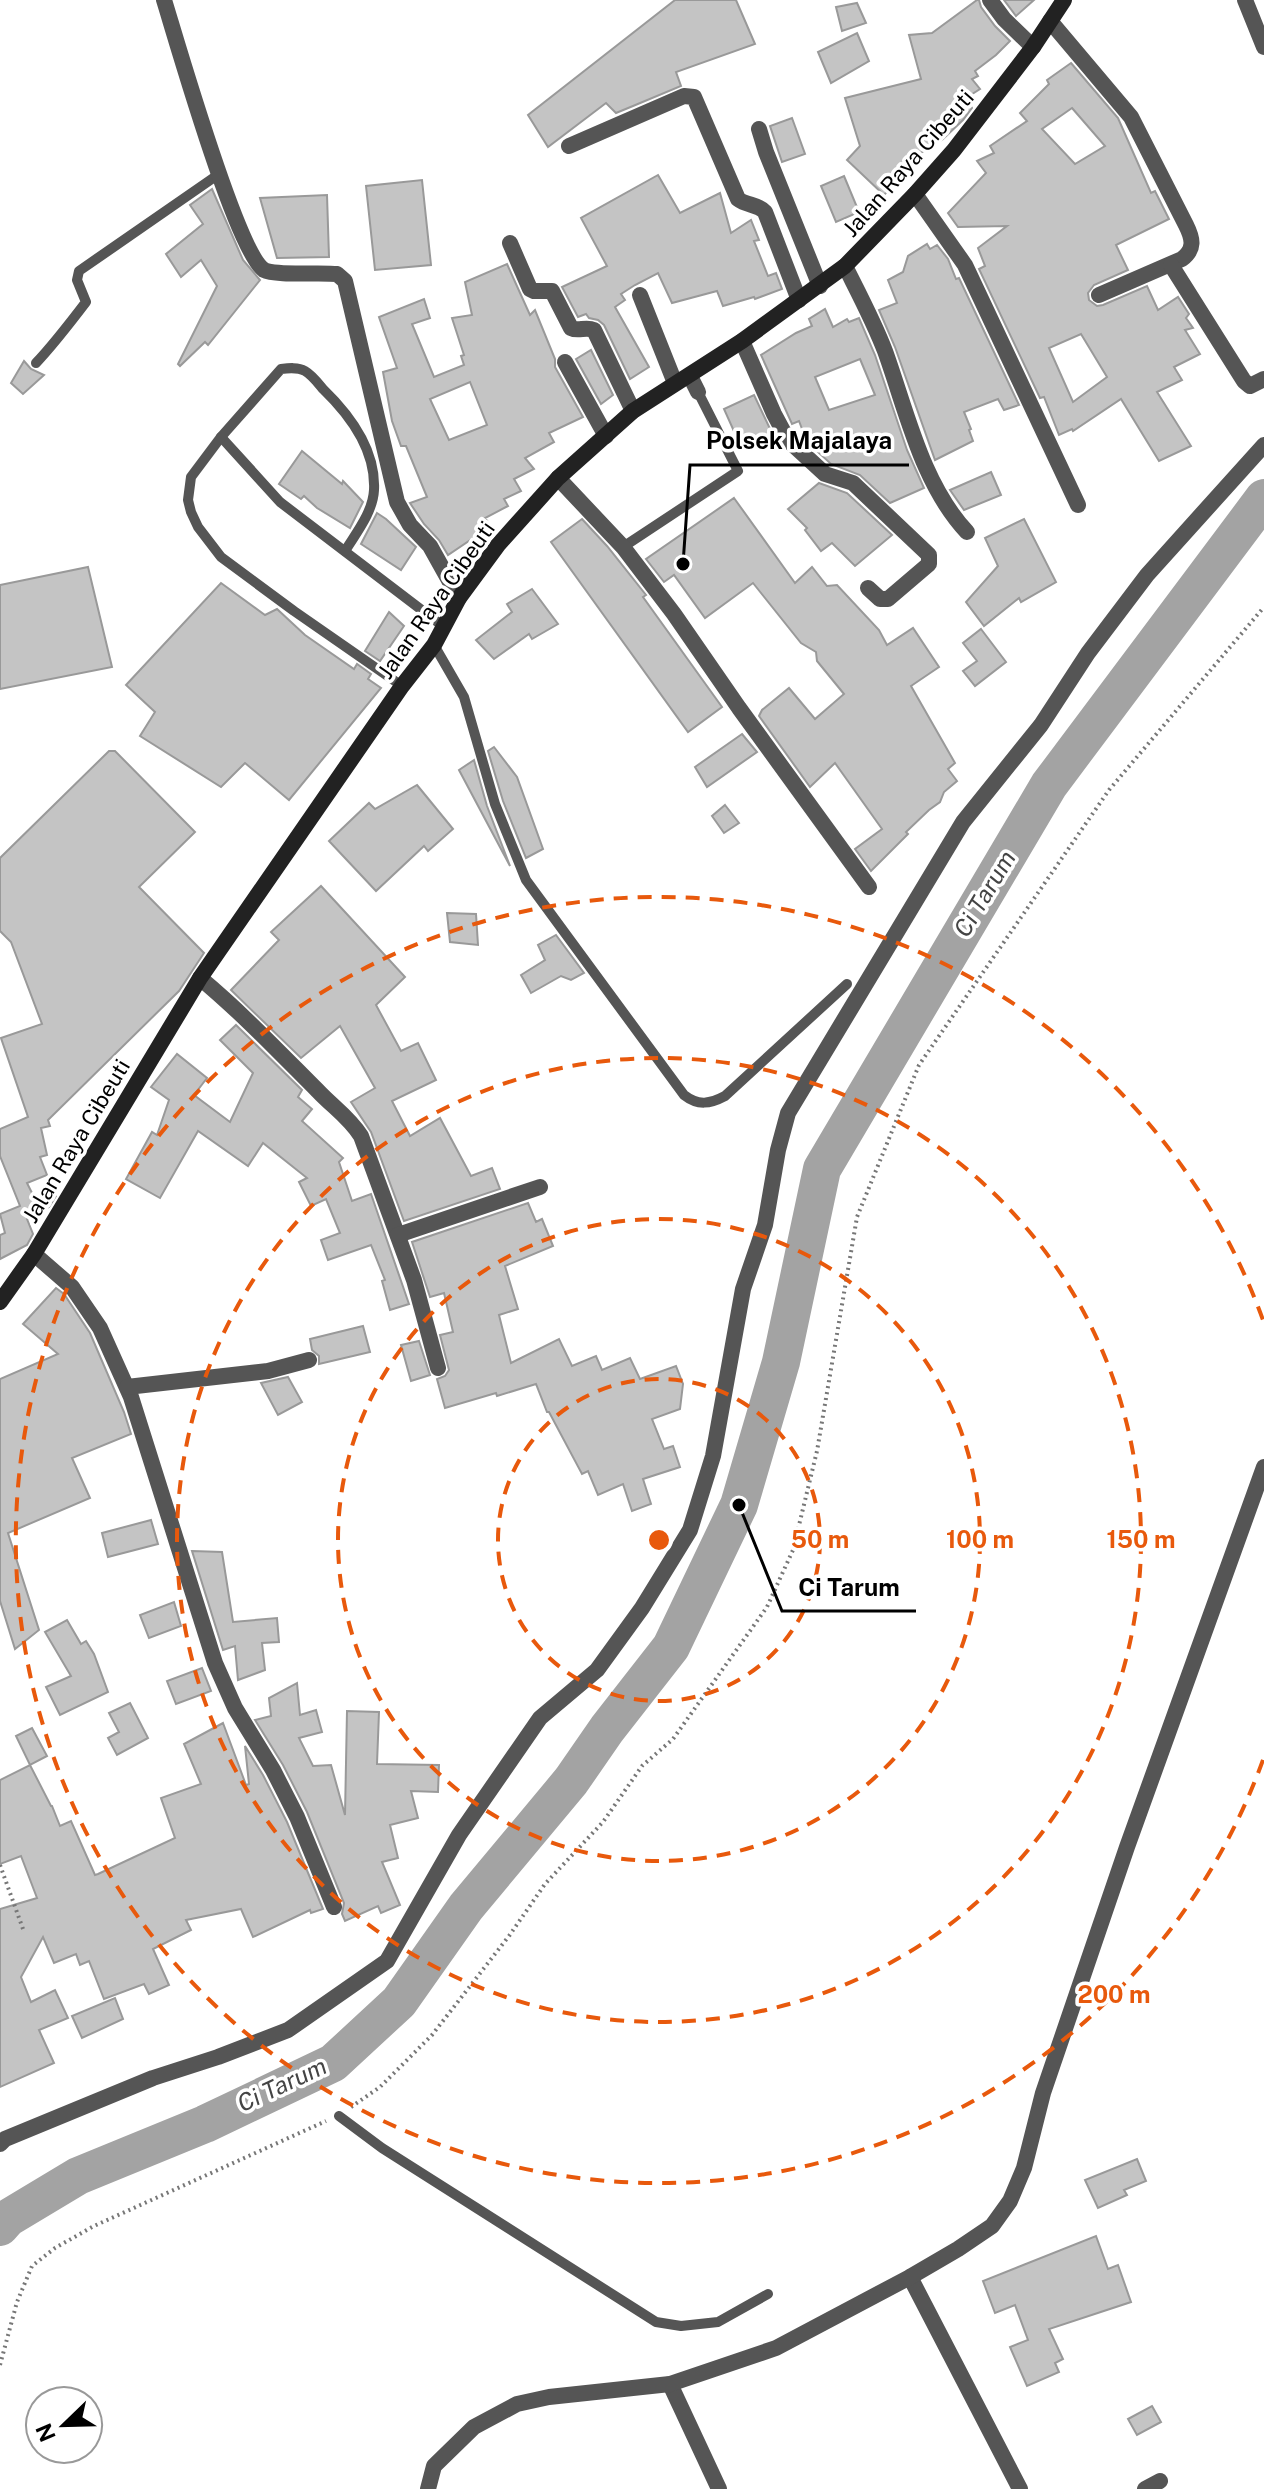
<svg xmlns="http://www.w3.org/2000/svg" width="1264" height="2489" viewBox="0 0 1264 2489" font-family="'Public Sans',sans-serif">
	<rect width="100%" height="100%" fill="#fff"/>
	<g fill="none" stroke-linecap="round" stroke-linejoin="round">
		<polyline stroke="#a3a3a3" stroke-width="38" points="0,2227 8,2218 78,2176 205,2124 333,2063 399,2002 466,1907 571,1781 607,1729 671,1647 739,1505 781,1362 822,1169 1049,785 1264,498"/>
	</g>
	<g fill="#c4c4c4" stroke="#999" stroke-width="2" fill-rule="evenodd">
		<polygon points="675,0 736,0 755,44 676,72 681,86 633,106 616,113 606,103 548,147 528,115"/>
		<polygon points="977,0 979,0 981,7 995,26 1010,41 996,55 975,71 978,76 972,79 980,89 966,98 972,108 963,120 942,140 901,165 907,170 884,195 847,160 860,146 845,98 921,79 909,35 932,33"/>
		<polygon points="1004,0 1034,0 1016,16"/>
		<polygon points="857,3 866,23 842,31 836,7"/>
		<polygon points="857,33 869,61 831,83 818,52"/>
		<path d="M1071,63L1118,118L1151,193L1155,191L1169,219L1116,245L1128,270L1094,285L1088,293L1089,300L1097,306L1103,305L1147,286L1158,310L1178,297L1189,314L1186,318L1193,328L1185,330L1200,354L1174,367L1182,380L1157,392L1191,446L1159,461L1121,399L1073,431L1072,429L1059,435L1044,397L1040,398L979,269L985,266L978,248L1007,226L958,227L948,213L986,173L977,161L994,153L990,146L1027,121L1020,113L1049,84L1047,80ZM1072,108L1105,146L1075,164L1042,129ZM1081,334L1107,377L1073,402L1049,348Z"/>
		<polygon points="792,118 805,154 782,162 770,126"/>
		<polygon points="658,175 680,213 720,193 731,233 751,220 759,240 754,241 768,276 776,273 782,289 755,299 754,297 723,306 717,291 672,303 658,273 635,285 621,294 625,300 615,307 649,367 630,379 604,325 598,320 589,318 586,314 578,317 562,287 607,266 581,218"/>
		<polygon points="844,176 859,212 836,222 821,186"/>
		<polygon points="422,180 431,265 375,270 366,186"/>
		<polygon points="212,189 243,260 260,280 208,345 205,342 180,366 178,364 217,286 201,260 181,277 166,254 203,224 190,205"/>
		<polygon points="327,195 329,257 277,258 260,198"/>
		<polygon points="927,244 930,249 937,245 948,259 956,279 959,278 1019,405 1004,410 998,399 964,412 971,429 969,430 973,441 935,460 895,347 879,310 897,303 888,280 903,272 908,256"/>
		<path d="M507,264L530,315L535,310L555,359V367L583,417L549,433L554,442L525,458L534,469L514,479L521,491L504,499L508,506L485,518L491,526L448,555L439,540L424,524L410,503L427,497L406,446H401L392,421L383,372L397,368L379,317L424,299L430,318L412,324L434,377L464,365L461,356L464,355L452,318L472,315L465,282ZM470,382L487,425L449,440L430,399Z"/>
		<path d="M825,309L833,327L847,319L849,322L859,318L875,355L907,450L924,488L890,503L860,475L831,464L807,442L799,421L792,424L761,355L796,333L812,326L809,319ZM860,359L875,395L829,410L815,377Z"/>
		<polygon points="591,350 613,395 601,404 576,359"/>
		<polygon points="24,361 31,369 44,375 23,394 11,383"/>
		<polygon points="754,395 772,433 741,447 724,409"/>
		<polygon points="302,451 342,484 343,481 363,502 350,528 317,508 304,496 301,499 279,484"/>
		<polygon points="991,472 1001,495 964,510 950,490"/>
		<polygon points="819,483 847,493 892,535 855,566 832,543 821,551 805,530 807,528 788,509"/>
		<polygon points="734,498 795,583 812,567 827,586 837,585 879,630 887,645 913,628 939,667 911,686 955,763 948,769 957,781 944,792 940,802 929,810 906,832 908,834 871,871 855,849 882,829 835,763 810,787 759,716 762,710 789,688 815,719 844,694 817,661 816,652 801,643 753,583 705,618 674,575 664,582 646,559"/>
		<polygon points="377,513 386,519 416,547 401,570 361,544"/>
		<polygon points="582,519 607,546 646,595 643,597 722,707 688,732 551,542"/>
		<polygon points="1024,519 1056,582 1021,602 1019,598 984,626 966,602 998,566 985,538"/>
		<polygon points="88,567 112,667 0,689 0,585"/>
		<polygon points="221,583 265,615 277,609 305,635 354,669 357,664 371,674 368,679 381,688 289,800 245,763 221,787 140,736 155,712 126,685"/>
		<polygon points="532,589 558,624 532,639 529,634 494,659 476,640 512,612 507,604"/>
		<polygon points="389,612 404,626 380,661 365,651"/>
		<polygon points="981,629 1006,662 975,686 963,671 977,661 963,643"/>
		<polygon points="742,734 757,752 707,787 695,767"/>
		<polygon points="494,747 517,777 543,849 526,858 503,801 488,751"/>
		<polygon points="109,751 115,751 195,832 139,887 204,953 179,991 48,1120 50,1126 41,1128 47,1155 40,1157 47,1175 27,1183 35,1199 53,1191 56,1196 49,1207 27,1219 33,1234 27,1245 0,1259 0,1235 5,1233 0,1214 20,1206 0,1156 0,1129 28,1117 1,1038 42,1024 11,942 0,931 0,858"/>
		<polygon points="474,760 487,806 510,866 459,770"/>
		<polygon points="417,785 453,829 428,851 424,846 376,891 329,841 369,803 375,809"/>
		<polygon points="725,805 739,823 724,833 712,816"/>
		<polygon points="321,886 405,977 376,1005 401,1051 418,1043 436,1080 392,1101 410,1136 440,1118 471,1176 492,1168 500,1189 404,1221 371,1132 351,1102 375,1088 340,1026 301,1058 231,990 279,940 271,932"/>
		<polygon points="447,913 476,914 478,945 450,942"/>
		<polygon points="556,935 584,973 571,980 561,976 531,993 521,975 545,960 538,945"/>
		<polygon points="236,1025 302,1090 298,1097 312,1109 302,1121 343,1158 339,1162 352,1201 371,1194 409,1304 390,1310 382,1281 385,1280 371,1245 328,1260 321,1240 340,1233 326,1199 311,1206 299,1182 307,1178 263,1143 248,1166 198,1131 160,1198 126,1179 152,1132 157,1135 169,1100 151,1087 177,1054 207,1078 194,1095 230,1122 253,1073 220,1040"/>
		<polygon points="528,1203 536,1222 542,1219 553,1246 505,1266 518,1309 499,1315 511,1363 559,1339 572,1366 596,1356 602,1370 630,1358 640,1379 676,1366 683,1384 680,1409 652,1419 664,1449 673,1446 680,1467 643,1479 651,1504 632,1511 623,1484 598,1495 588,1471 582,1474 549,1412 547,1412 536,1384 497,1396 496,1393 445,1408 437,1379 445,1376 449,1370 440,1335 453,1332 444,1293 430,1297 412,1242"/>
		<polygon points="56,1288 64,1294 90,1333 124,1412 131,1434 72,1458 90,1498 8,1533 39,1630 15,1649 0,1601 0,1379 58,1354 23,1324"/>
		<polygon points="363,1326 370,1352 319,1364 319,1356 312,1350 310,1339"/>
		<polygon points="419,1341 430,1375 411,1381 401,1345"/>
		<polygon points="288,1377 302,1402 278,1415 261,1383"/>
		<polygon points="151,1520 158,1544 108,1557 102,1533"/>
		<polygon points="192,1551 222,1552 233,1622 277,1618 279,1642 262,1643 265,1670 238,1680 235,1646 223,1650"/>
		<polygon points="174,1602 181,1626 149,1638 140,1615"/>
		<polygon points="67,1620 81,1644 86,1641 94,1654 108,1692 60,1715 46,1687 71,1676 45,1632"/>
		<polygon points="202,1668 211,1691 176,1704 167,1681"/>
		<polygon points="297,1683 300,1715 316,1710 322,1732 299,1738 313,1766 331,1765 345,1815 347,1711 379,1712 377,1764 439,1765 438,1792 411,1791 418,1818 390,1825 398,1858 382,1862 400,1905 381,1913 378,1906 345,1921 342,1914 344,1903 307,1812 283,1765 255,1720 271,1716 269,1698"/>
		<polygon points="130,1703 148,1738 117,1755 108,1738 119,1732 109,1713"/>
		<polygon points="223,1723 246,1785 249,1784 245,1746 263,1775 287,1822 323,1909 311,1913 310,1910 253,1937 241,1909 186,1920 191,1930 153,1949 169,1985 149,1994 144,1984 104,1999 89,1961 80,1965 76,1954 54,1963 43,1937 21,1977 31,2002 55,1990 68,2018 39,2030 54,2063 0,2087 0,1909 37,1898 21,1856 0,1864 0,1780 30,1765 51,1806 52,1806 60,1826 71,1821 95,1875 98,1874 175,1838 161,1798 201,1784 184,1744"/>
		<polygon points="32,1728 47,1756 30,1765 16,1736"/>
		<polygon points="115,1998 123,2019 82,2038 72,2016"/>
		<polygon points="1137,2159 1146,2181 1124,2190 1127,2195 1098,2208 1085,2180"/>
		<polygon points="1096,2236 1108,2269 1118,2265 1131,2302 1049,2329 1063,2359 1055,2363 1059,2372 1027,2386 1010,2347 1028,2340 1015,2305 995,2313 983,2281"/>
		<polygon points="1152,2406 1161,2422 1137,2435 1128,2419"/>
	</g>
	<g fill="none" stroke-linecap="round" stroke-linejoin="round">
		<g stroke="#777" stroke-width="4" stroke-dasharray="2 4" stroke-linecap="butt">
			<polyline points="0,1865 23,1929"/>
			<polyline points="351,2107 380,2087 432,2035 509,1936 545,1884 603,1822 642,1766 673,1739 767,1607 793,1550 817,1451 857,1217 919,1065 1109,790 1264,607"/>
			<polyline points="0,2365 17,2302 32,2266 55,2248 94,2226 326,2121"/>
		</g>
		<g stroke="#555" stroke-width="10">
			<path d="M36,363C54,344 70,323 86,302L77,280L79,271L219,174"/>
			<polyline points="221,437 280,502 444,627"/>
			<polyline points="623,547 738,471 698,392"/>
			<path d="M345,551C356,533 373,512 374,490C376,450 351,416 323,389C318,383 312,375 305,371C298,367 289,368 281,369L221,437L191,477L188,500L191,512L198,527L221,557L294,611L402,686"/>
			<path d="M434,645L464,697L495,804L526,880L684,1095C698,1106 710,1104 725,1096L847,984"/>
			<polyline points="339,2116 382,2148 656,2322 681,2326 718,2322 768,2294"/>
		</g>
		<g stroke="#555" stroke-width="16">
			<path d="M164,0C177,42 237,252 264,270C275,276 322,272 337,274L345,281L397,502L410,525L430,546L459,598"/>
			<polyline points="990,0 1004,19 1033,47"/>
			<polyline points="1245,0 1264,47"/>
			<path d="M1050,21L1131,117L1186,225C1193,239 1195,249 1182,259L1099,295"/>
			<polyline points="759,129 766,152 820,286"/>
			<path d="M569,146L684,96L694,97L738,199C747,206 758,204 765,212L799,300"/>
			<polyline points="915,194 965,265 1078,505"/>
			<path d="M510,243L530,289L534,291H552L571,328C579,332 585,326 594,330L633,411"/>
			<polyline points="1171,265 1244,381 1250,386 1264,379"/>
			<path d="M845,266C859,294 874,322 885,351C907,412 922,484 967,532"/>
			<polyline points="640,295 675,383"/>
			<polyline points="742,341 774,414 788,440 825,474 853,483 929,555 929,564 888,599 880,599 868,588"/>
			<polyline points="565,362 606,436"/>
			<polyline points="690,376 698,392"/>
			<polyline points="558,478 623,547 674,614 739,708 869,887"/>
			<path d="M200,978C242,1013 279,1052 318,1091C333,1107 349,1117 361,1136L414,1280L438,1368"/>
			<polyline points="398,1235 540,1187"/>
			<polyline points="34,1254 72,1287 100,1328 131,1397 215,1663 235,1708 273,1770 297,1817 334,1907"/>
			<polyline points="127,1387 268,1371 309,1360"/>
			<polyline points="0,2144 5,2139 153,2078 218,2057 288,2030 387,1961 459,1835 540,1718 597,1670 642,1608 690,1530 713,1456 743,1289 765,1225 778,1150 788,1113 963,822 1041,725 1088,653 1147,575 1264,445"/>
			<polyline points="910,2277 1020,2489"/>
			<polyline points="670,2384 719,2489"/>
			<polyline points="428,2489 434,2466 474,2427 517,2404 549,2397 670,2384 776,2348 910,2277 958,2249 992,2226 1010,2201 1024,2168 1043,2093 1127,1847 1264,1467"/>
			<polyline points="1145,2489 1160,2481"/>
		</g>
		<polyline stroke="#222" stroke-width="16" points="0,1302 34,1254 200,978 402,686 434,645 459,598 498,545 558,478 633,411 742,341 845,266 915,194 954,150 1033,47 1064,0"/>
	</g>
	<g fill="none" stroke="#e8590c" stroke-width="4" stroke-dasharray="14 10">
		<circle cx="659" cy="1540" r="161"/>
		<circle cx="659" cy="1540" r="321"/>
		<circle cx="659" cy="1540" r="482"/>
		<path d="M1263 1760A643 643 0 1 1 1263 1320"/>
	</g>
	<g text-anchor="middle" stroke-width="7" stroke-linejoin="round" paint-order="stroke">
		<g font-size="22" fill="#000" stroke="#fff">
			<text transform="translate(908 163) rotate(-49)" y="8">Jalan Raya Cibeuti</text>
			<text transform="translate(436 600) rotate(-55)" y="8">Jalan Raya Cibeuti</text>
			<text transform="translate(76 1141) rotate(-59)" y="8">Jalan Raya Cibeuti</text>
		</g>
		<g font-size="24" font-style="italic" fill="#444" stroke="#fff">
			<text transform="translate(985 894) rotate(-59)" y="8">Ci Tarum</text>
			<text transform="translate(282 2085) rotate(-25)" y="8">Ci Tarum</text>
		</g>
	</g>
	<circle cx="659" cy="1540" r="12" fill="#e8590c" stroke="#fff" stroke-width="4"/>
	<g font-size="24" text-anchor="middle" font-weight="bold" fill="#e8590c" stroke="#fff" stroke-width="7" stroke-linejoin="round" paint-order="stroke">
		<text x="820" y="1548">50 m</text>
		<text x="980" y="1548">100 m</text>
		<text x="1141" y="1548">150 m</text>
		<text x="1114" y="2003">200 m</text>
	</g>
	<path fill="none" stroke="#000" stroke-width="3" d="M683 564L690 465H909M739 1505L782 1611H916"/>
	<g fill="#000" stroke="#fff" stroke-width="3">
		<circle cx="683" cy="564" r="8"/>
		<circle cx="739" cy="1505" r="8"/>
	</g>
	<g font-size="24" text-anchor="middle" font-weight="bold" fill="#000" stroke="#fff" stroke-width="7" stroke-linejoin="round" paint-order="stroke">
		<text x="799" y="449">Polsek Majalaya</text>
		<text x="849" y="1596">Ci Tarum</text>
	</g>
	<g transform="translate(64 2425) rotate(247)"><circle r="38" fill="#ffffff" stroke="#999999" stroke-width="2"/>
	<path d="M0-6L14 30L0 20L-14 30Z" fill="#000000"/>
	<text y="-12" font-size="22" font-weight="bold" text-anchor="middle" fill="#000000">N</text>
	</g>
</svg>
